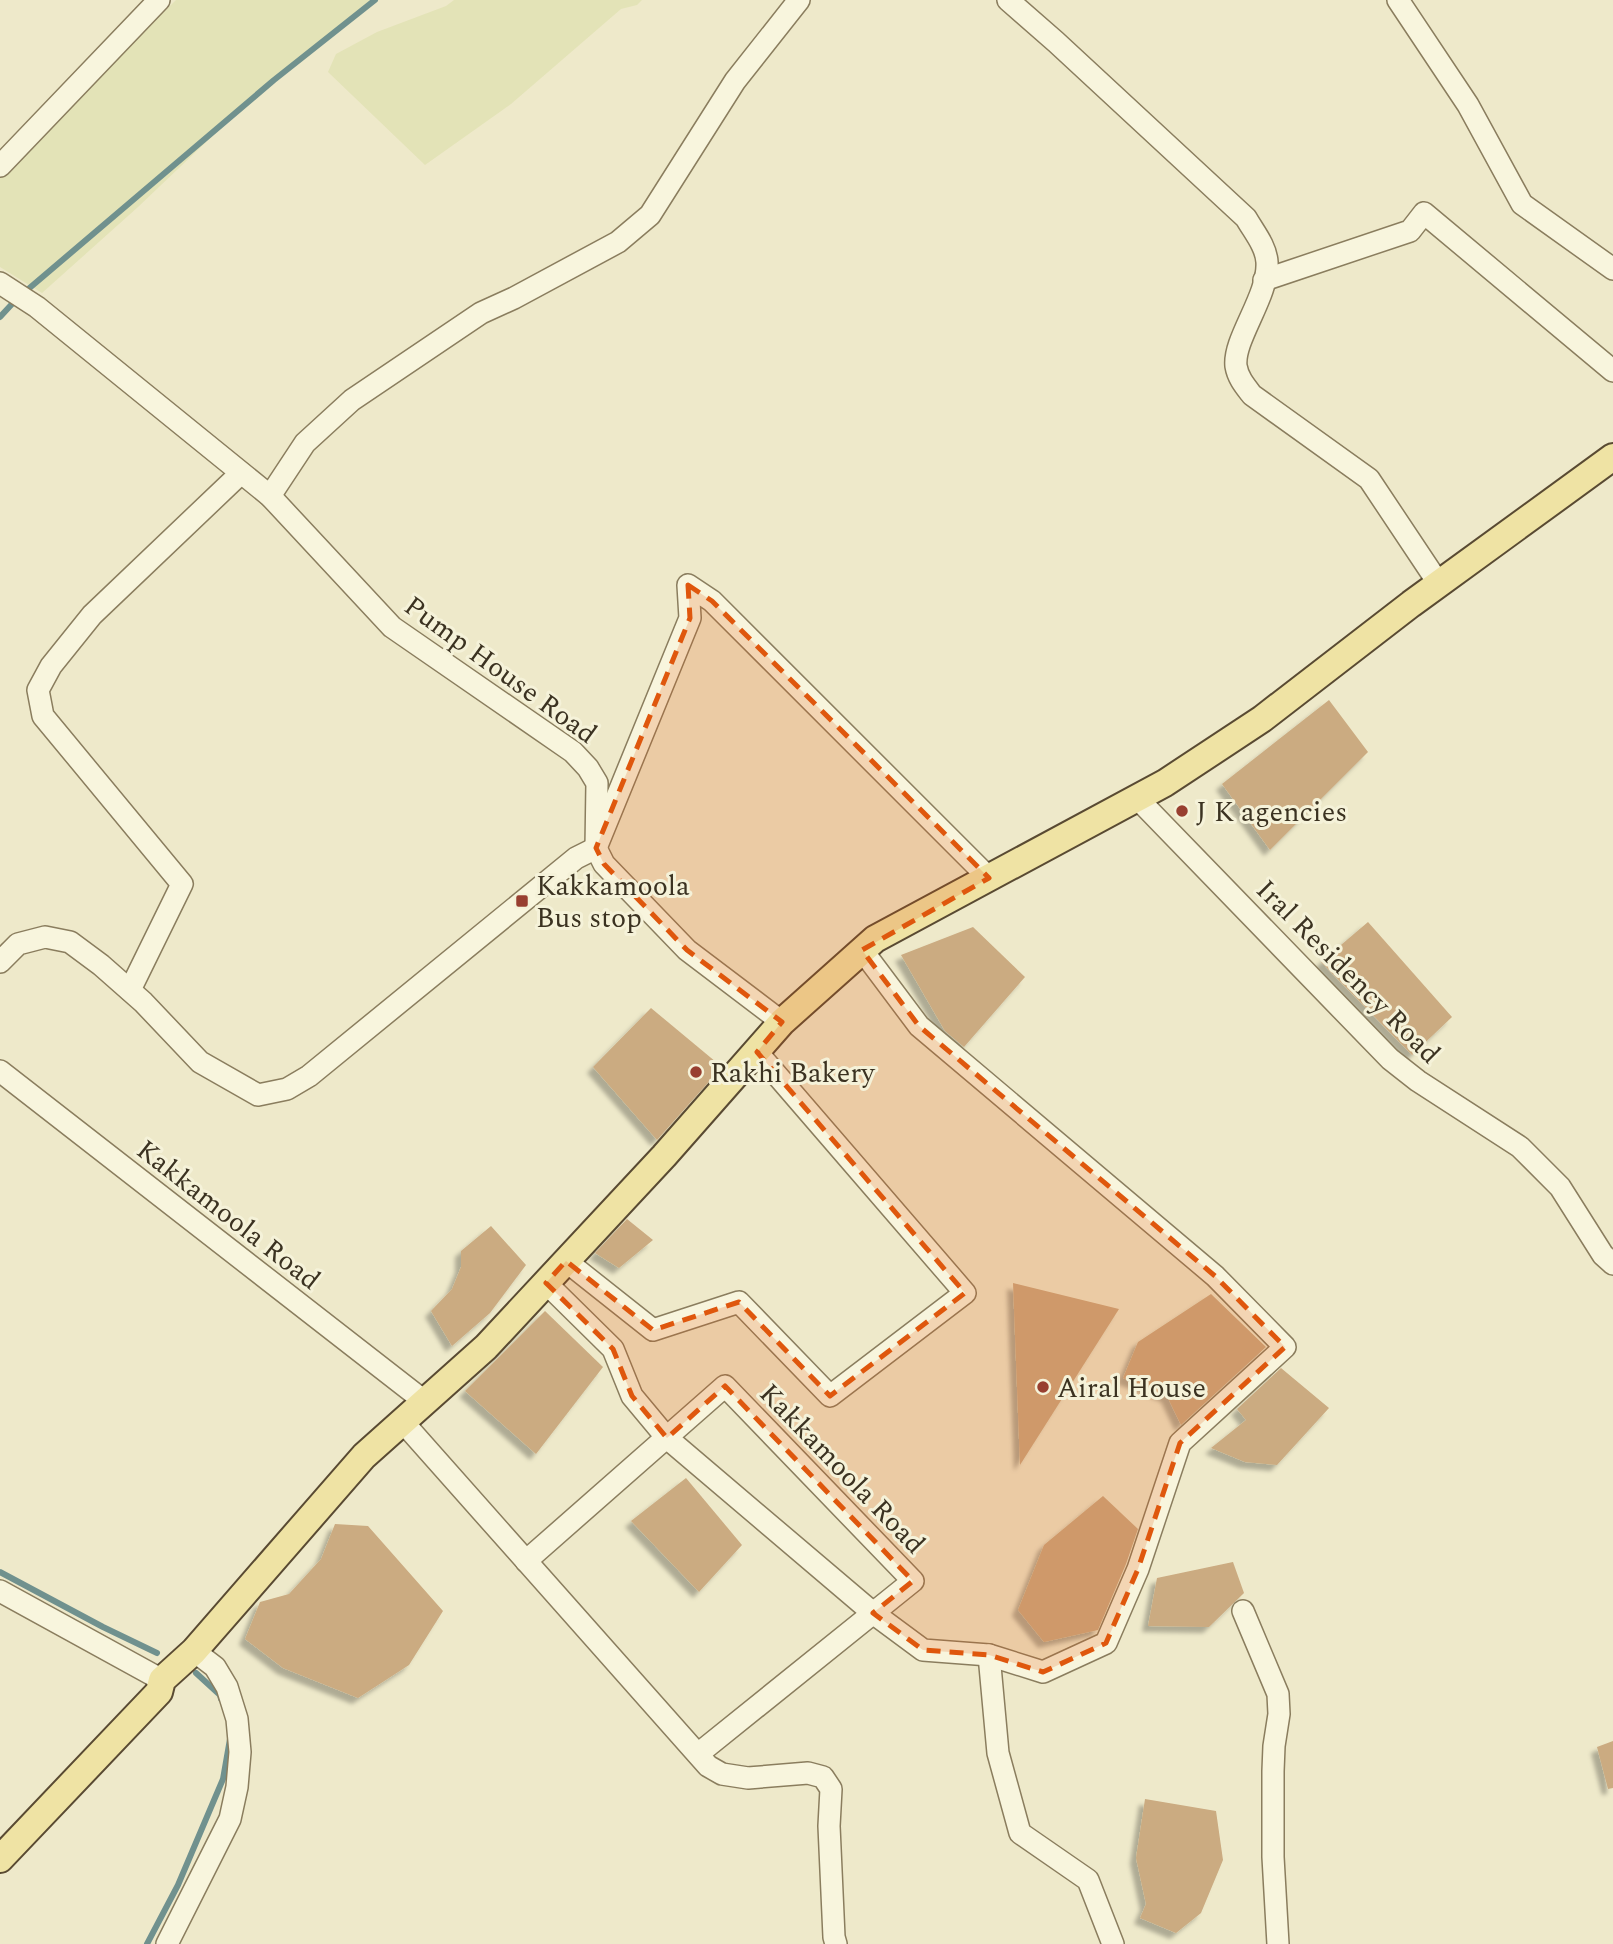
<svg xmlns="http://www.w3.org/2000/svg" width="1613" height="1944" viewBox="0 0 1613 1944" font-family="Spectral,serif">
	<defs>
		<filter id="shadow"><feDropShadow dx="-6" dy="6" stdDeviation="2" flood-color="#0004"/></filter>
	</defs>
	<rect width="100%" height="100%" fill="#eee9ca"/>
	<g fill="#e3e3b7">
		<polygon points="176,0 377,0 265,86 138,207 42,293 0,267 0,177 25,149"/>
		<polygon points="454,0 642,0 637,5 621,9 511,104 425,165 328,72 336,54 377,32 446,6"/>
	</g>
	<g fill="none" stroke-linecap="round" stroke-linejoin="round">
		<g stroke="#70918e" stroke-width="6">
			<polyline points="26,291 274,80 375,0"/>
			<polyline points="0,317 12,304"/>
			<polyline points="0,1572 103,1627 157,1653"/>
			<polyline points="196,1673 220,1695 221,1699"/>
			<polyline points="147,1944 178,1885 223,1779 230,1739"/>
		</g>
	</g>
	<g fill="#cbab81" filter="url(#shadow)">
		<polygon points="1329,700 1368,752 1270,850 1222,784"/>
		<polygon points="1368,922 1452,1017 1412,1055 1321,962"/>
		<polygon points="973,927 1025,977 964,1047 945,1031 901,955"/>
		<polygon points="651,1008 722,1067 657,1140 593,1067"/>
		<polygon points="627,1219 653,1240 619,1268 595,1253"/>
		<polygon points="491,1226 526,1265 490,1313 452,1346 431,1311 452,1289 461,1267 461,1251"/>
		<polygon points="1013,1283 1119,1309 1020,1465"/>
		<polygon points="1211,1294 1266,1347 1181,1425 1167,1396 1123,1378 1138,1342"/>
		<polygon points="545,1311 603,1367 536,1454 465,1391"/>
		<polygon points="1281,1368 1329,1408 1277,1465 1245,1462 1211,1448 1246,1420 1237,1409"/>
		<polygon points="686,1478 742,1545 699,1592 631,1521"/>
		<polygon points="1103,1496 1138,1529 1126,1564 1098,1630 1044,1642 1018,1610 1044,1545"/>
		<polygon points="335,1524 368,1526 443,1611 409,1665 358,1698 283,1668 245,1639 260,1602 289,1594 321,1559"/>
		<polygon points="1233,1562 1244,1593 1209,1627 1148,1626 1157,1578"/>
		<polygon points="1613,1741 1613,1788 1608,1789 1597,1747"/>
		<polygon points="1145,1799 1216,1811 1223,1860 1201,1913 1176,1933 1140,1918 1146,1904 1136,1858"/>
	</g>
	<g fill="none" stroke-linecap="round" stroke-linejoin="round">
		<defs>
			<g id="minor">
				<path d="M1008,0L1056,42L1246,218C1254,232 1266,246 1267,262C1269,296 1233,339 1236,366C1238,378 1245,386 1252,395L1369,479L1439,584"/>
				<polyline points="1398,0 1468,105 1522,204 1613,269"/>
				<polyline points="0,166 159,0"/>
				<polyline points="1264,280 1410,231 1424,213 1613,371"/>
				<polyline points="0,283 37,307 270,496 392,627 573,752 588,768 597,783 596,848 604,864 687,950 782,1022"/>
				<polyline points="270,496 305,443 352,400 481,313 514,298 618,242 650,215 735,81 799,0"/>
				<polyline points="1137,798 1390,1059 1418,1081 1520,1147 1560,1187 1603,1255 1613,1264"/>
				<polyline points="0,962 18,944 45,937 70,942 101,965 143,1002 200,1062 258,1095 287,1089 309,1076 576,858 596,848 690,618 688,585 712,601 989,878"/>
				<polyline points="130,990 182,884 43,716 38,690 51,666 92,615 241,473"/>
				<polyline points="0,1071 424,1401"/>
				<polyline points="566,1261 653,1330 739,1302 830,1396 965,1293 757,1052"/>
				<polyline points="546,1283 613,1349 632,1396 667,1438 873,1613 923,1650 989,1655 1043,1672 1106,1643 1138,1569 1180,1443 1285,1347 1215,1276 919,1026 862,950"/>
				<polyline points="402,1421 708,1766 722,1774 748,1778 808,1773 823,1777 831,1789 829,1826 834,1937 836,1944"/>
				<polyline points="526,1561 725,1386 913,1581 698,1754"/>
				<polyline points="0,1591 162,1680"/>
				<polyline points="1243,1611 1278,1694 1279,1714 1274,1746 1273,1771 1273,1857 1278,1944"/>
				<polyline points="989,1655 998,1753 1020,1833 1088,1880 1113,1944"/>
				<polyline points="167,1944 230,1819 237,1787 240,1752 237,1719 227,1687 215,1667 194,1651"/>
			</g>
			<polyline id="major" points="0,1859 159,1692 162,1680 194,1651 364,1456 486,1347 664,1156 782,1022 875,939 1165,783 1262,719 1411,604 1613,457"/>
		</defs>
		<use href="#minor" stroke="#8a7d5e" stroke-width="24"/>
		<use href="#major" stroke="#594a32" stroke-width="30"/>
		<use href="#minor" stroke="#f8f5dd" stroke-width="21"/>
		<use href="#major" stroke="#efe3a4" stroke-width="26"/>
	</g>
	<path fill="#df570d" fill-opacity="0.2" stroke="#df570d" stroke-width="5" stroke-dasharray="14 9" stroke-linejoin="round" d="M688,585L712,601L989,878L862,950L919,1026L1215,1276L1285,1347L1180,1443L1138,1569L1106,1643L1043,1672L989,1655L923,1650L873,1613L913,1581L725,1386L667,1438L632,1396L613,1349L546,1283L566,1261L653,1330L739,1302L830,1396L965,1293L757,1052L782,1022L687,950L604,864L596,848L690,618Z"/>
	<g fill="#983f30" stroke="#f5f2d9" stroke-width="2.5">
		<circle cx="1182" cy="811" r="7"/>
		<rect x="515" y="894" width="14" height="14" rx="3.5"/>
		<circle cx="696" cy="1072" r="7"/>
		<circle cx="1043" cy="1387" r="7"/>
	</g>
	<g text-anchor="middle" stroke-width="6" stroke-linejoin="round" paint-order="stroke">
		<g font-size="28" fill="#3b3221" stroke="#f5f2d9">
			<text transform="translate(501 669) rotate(36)" y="10">Pump House Road</text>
			<text transform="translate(1349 971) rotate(45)" y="10">Iral Residency Road</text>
			<text transform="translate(229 1214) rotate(38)" y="10">Kakkamoola Road</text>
			<text transform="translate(843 1468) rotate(46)" y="10">Kakkamoola Road</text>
		</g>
		<g font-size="28" fill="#3b3221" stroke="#f5f2d9" text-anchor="start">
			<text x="1196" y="821">J K agencies</text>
			<text x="536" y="895">Kakkamoola<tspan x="536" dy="32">Bus stop</tspan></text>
			<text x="710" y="1082">Rakhi Bakery</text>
			<text x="1057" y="1397">Airal House</text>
		</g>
	</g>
</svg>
